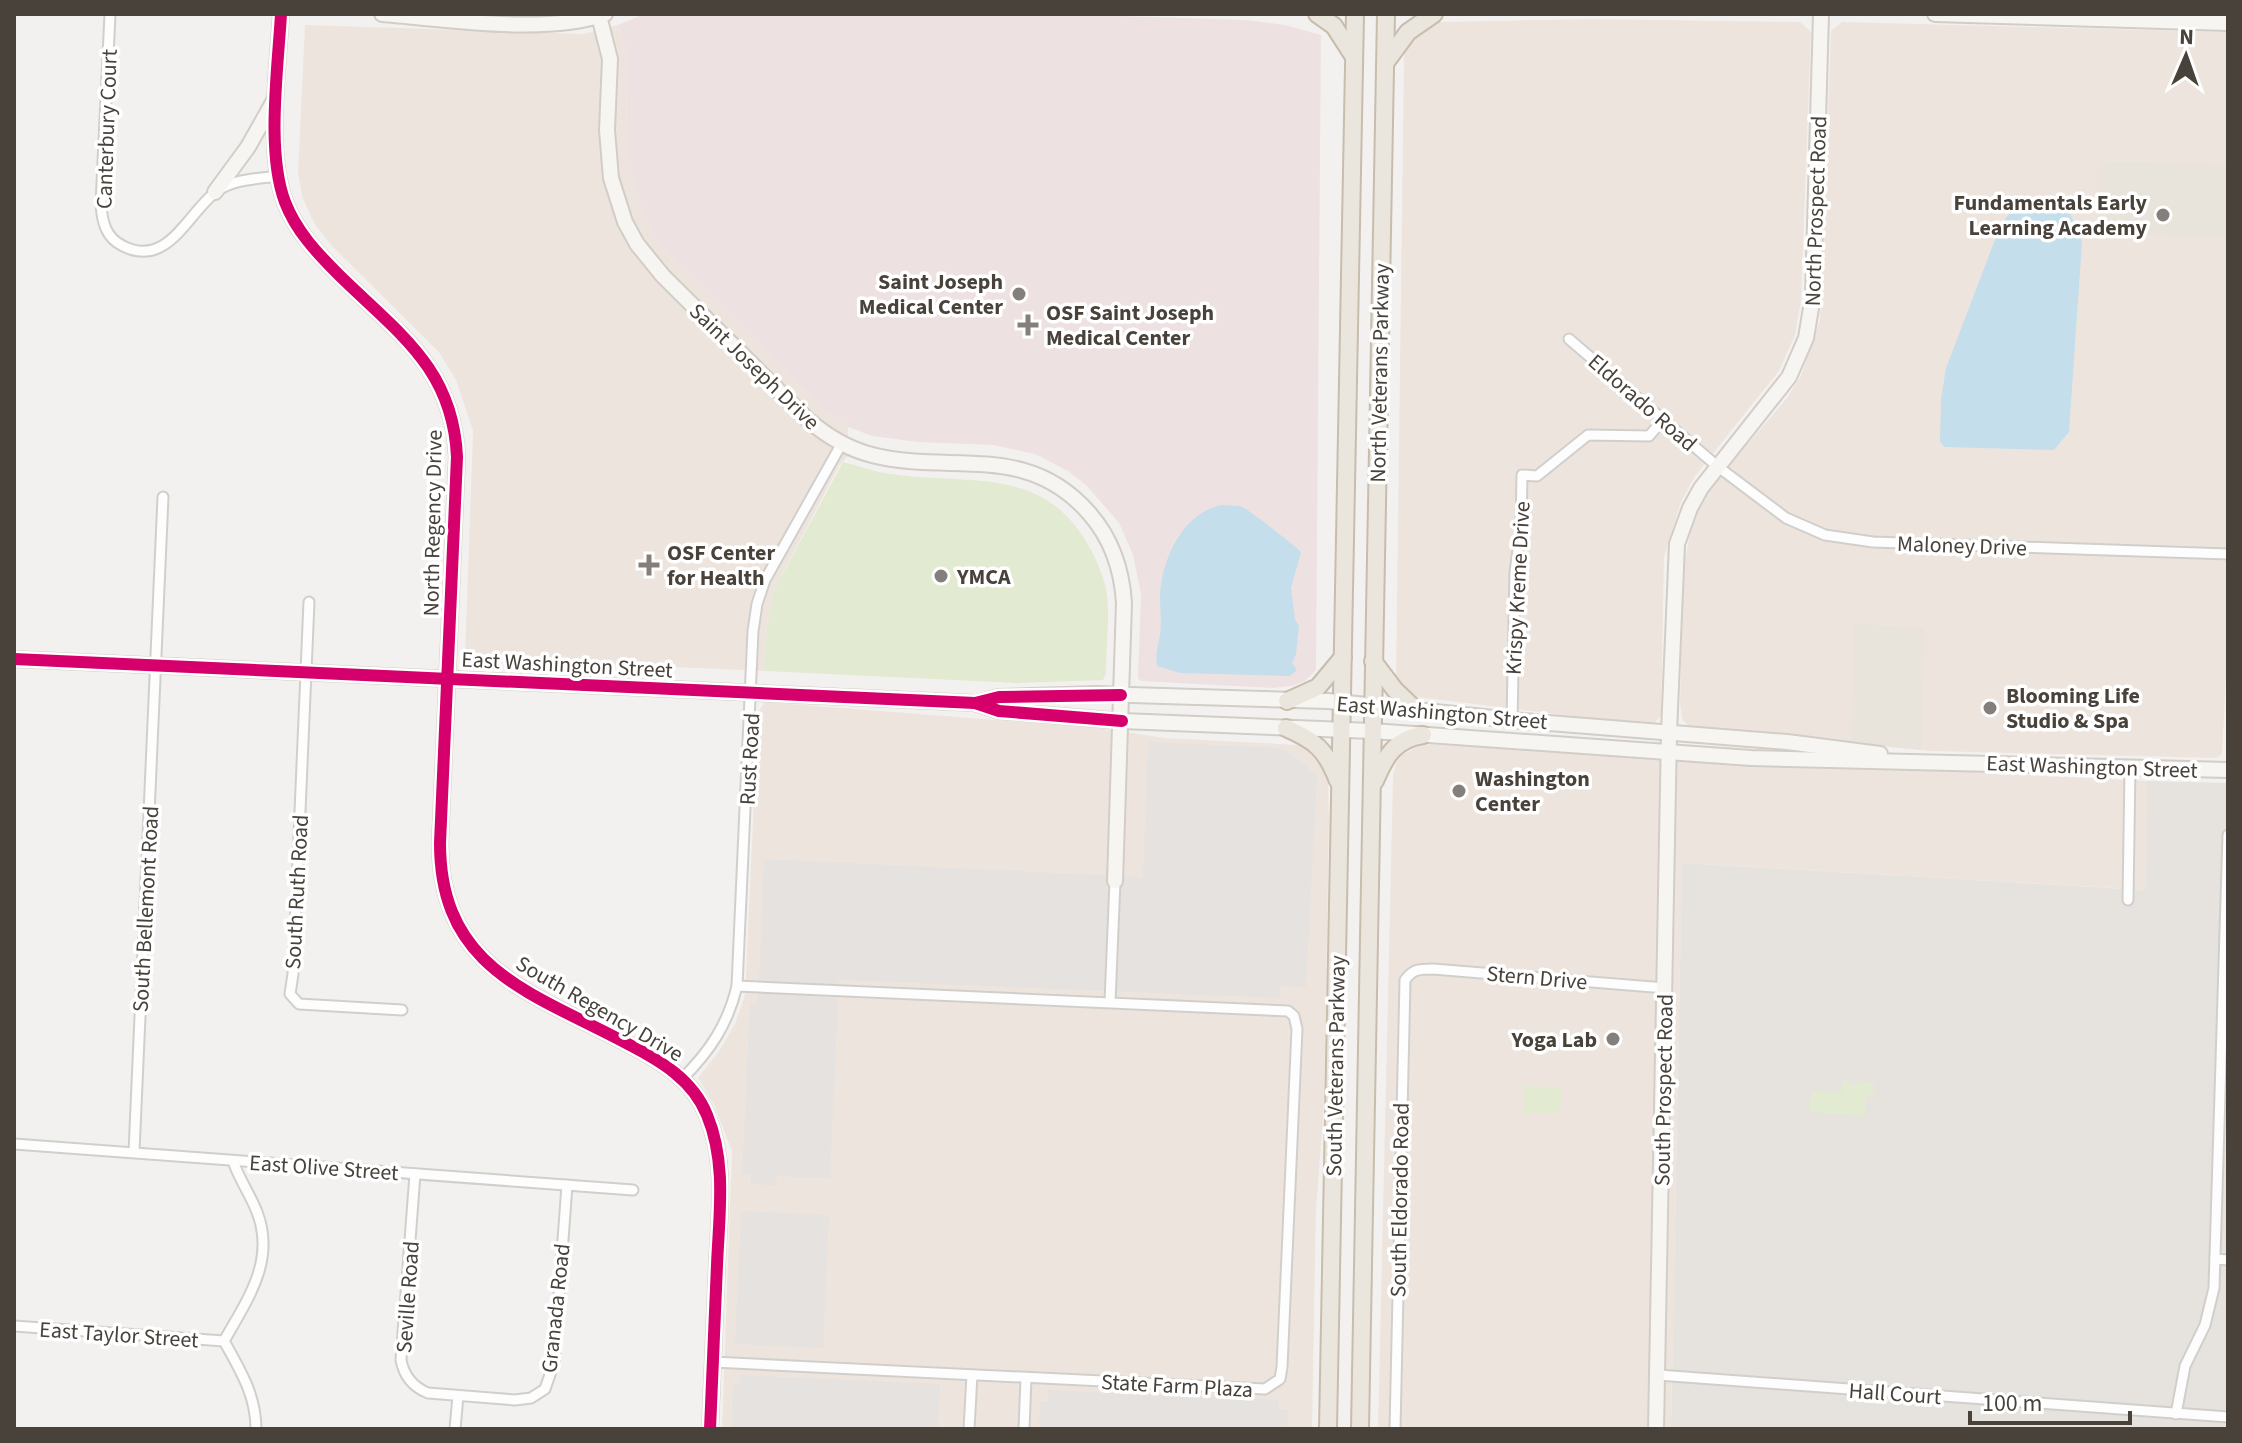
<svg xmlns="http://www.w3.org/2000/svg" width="2242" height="1443" viewBox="0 0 2242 1443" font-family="'Source Sans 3',sans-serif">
	<rect width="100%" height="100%" fill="#f3f1ef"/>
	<polygon fill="#e6e2dd" points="2147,781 2228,783 2228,1429 1671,1429 1682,863 2145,890"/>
	<g fill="#ede5dd">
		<polygon points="1592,19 1800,22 1811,32 1801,300 1795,335 1779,371 1695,476 1681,502 1664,557 1661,716 1653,724 1645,725 1417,697 1396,677 1404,54 1422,29 1440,22"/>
		<polygon points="1842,22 2228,32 2228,638 2222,754 2216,758 1930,751 1689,727 1682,719 1680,703 1683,572 1690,533 1702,502 1714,483 1787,398 1801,376 1820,319 1831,31"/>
		<polygon points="305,25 584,34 618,25 626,53 627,151 655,240 685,275 827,413 848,427 848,456 839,466 773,592 767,626 764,671 465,658 473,431 456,380 439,352 331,245 314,223 302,196 298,172"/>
		<polygon points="765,702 1097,728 1166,738 1298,745 1309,752 1324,768 1328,782 1329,819 1324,1105 1316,1210 1312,1429 722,1429 732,1151 714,1105 698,1078 719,1051 735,1024 745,995 758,712"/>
		<polygon points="1423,744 2147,781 2146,890 1682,863 1671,1429 1378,1429 1393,776 1396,764 1402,755"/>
	</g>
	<g fill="#e8e3db">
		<polygon points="2100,161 2228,165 2228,237 2098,234"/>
		<polygon points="1854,623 1924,629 1922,750 1852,743"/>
	</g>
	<polygon fill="#ede2e1" points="644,14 1058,14 1247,20 1285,25 1321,35 1316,670 1305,681 1292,686 1272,688 1141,681 1138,678 1141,594 1133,555 1119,523 1087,486 1068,471 1035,454 993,445 918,442 872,436 848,427 827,413 685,275 655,240 637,193 627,151 626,53 618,25"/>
	<g fill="#e2ead2">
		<path d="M843,462C859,466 875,472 890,474C965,485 1042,465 1087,543C1096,558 1104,576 1107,594C1110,619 1106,648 1106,673L1103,680L1016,683L764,671L767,626L773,592Z"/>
		<polygon points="1843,1080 1849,1080 1850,1083 1859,1084 1859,1081 1874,1083 1873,1095 1866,1095 1865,1117 1810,1112 1809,1104 1812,1092 1842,1092"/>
		<polygon points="1524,1086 1561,1087 1560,1114 1524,1114"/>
	</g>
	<g fill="#e5e2e0">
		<polygon points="1148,742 1281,748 1303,763 1317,777 1306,987 1280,986 1279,998 839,980 830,1178 777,1176 776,1185 751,1184 751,1175 742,1174 750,1004 758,1003 764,859 1143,877"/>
		<polygon points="741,1211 829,1215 823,1348 735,1344"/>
		<polygon points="740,1375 940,1384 938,1429 731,1429 733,1385 739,1385"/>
		<polygon points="1048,1390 1279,1400 1279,1409 1288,1410 1287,1429 1039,1429 1040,1401 1047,1401"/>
	</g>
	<g fill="#c4deec">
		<polygon points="2025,206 2056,208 2070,213 2082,242 2069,432 2054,450 1945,447 1940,442 1941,399 1946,368 2001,224 2010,213"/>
		<path d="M1222,505C1229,506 1237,505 1242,507C1248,509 1297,547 1301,552L1291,588L1295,619L1299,626L1296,654L1292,663L1297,670L1290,676L1180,673L1157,666C1155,654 1158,646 1160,635C1162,623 1160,610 1160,597C1161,560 1183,512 1222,505Z"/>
	</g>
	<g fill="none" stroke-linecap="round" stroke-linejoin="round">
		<defs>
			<g id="street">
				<path d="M110,14L101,204C102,222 106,238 123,246C168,269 188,212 217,191C234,179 257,179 277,176"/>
				<polyline points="1569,339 1717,466 1786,518 1825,535 1873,542 2228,554"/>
				<polyline points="309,602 293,974 290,994 299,1004 402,1010"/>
				<polyline points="1512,720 1515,572 1521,527 1522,475 1537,476 1588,435 1649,436 1663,420"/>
				<polyline points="2128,900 2130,768"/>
				<polyline points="1110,1002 1115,881"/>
				<path d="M682,1079C710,1051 728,1024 737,986L753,631L757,604L765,580L842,443"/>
				<polyline points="14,1144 633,1190"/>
				<polyline points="134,1152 163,497"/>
				<path d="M415,1174L401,1360C404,1376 413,1387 428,1393L515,1400L531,1398L545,1389L554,1363L567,1185"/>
				<polyline points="2215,1259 2228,1260"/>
				<polyline points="14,1326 224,1341"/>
				<path d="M224,1341C247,1300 276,1261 257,1212C250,1194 239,1179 233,1161"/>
				<path d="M224,1341C240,1370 256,1395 256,1429"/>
				<polyline points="713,1362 1265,1389 1280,1379 1282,1367 1297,1029 1294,1016 1288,1011 737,986"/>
				<polyline points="1658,1375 2228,1417"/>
				<polyline points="2176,1414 2185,1366 2205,1325 2214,1288 2228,835"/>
				<polyline points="455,1429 458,1396"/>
				<polyline points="969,1429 972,1375"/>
				<polyline points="1024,1429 1026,1378"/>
				<path d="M1395,1429L1405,980C1413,969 1419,969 1433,969L1665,988"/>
			</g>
			<g id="secondary">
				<path d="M281,14C278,68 266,152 285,202C296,231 317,253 339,275C398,333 453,368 457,457L440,843C440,970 533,993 628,1044C661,1061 693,1080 707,1115C727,1163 719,1215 717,1265C715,1320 712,1374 710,1429"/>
				<path d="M382,14C447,19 545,35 605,14"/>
				<polyline points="1935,14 2228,23"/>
				<path d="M599,16L610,59L607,130L611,178L625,222L637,244L663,276L808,420C827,436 848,449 872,455C951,475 1026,441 1089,513C1111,538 1122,570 1124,603L1115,881"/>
				<polyline points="215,192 248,147 275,99"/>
				<polyline points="14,659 975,703 999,711 1122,721 1372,731 1751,758 2228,770"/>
				<polyline points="977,703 999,697 1097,694 1328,701 1523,721 1787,742 1880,754"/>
				<polyline points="1656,1429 1669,732 1677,544 1690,508 1701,488 1789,377 1806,338 1813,296 1821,14"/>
			</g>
			<g id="highway">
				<polyline points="1317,14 1334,26 1354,57"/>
				<polyline points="1386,62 1408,32 1434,14"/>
				<polyline points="1373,661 1395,690 1416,710"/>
				<polyline points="1287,701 1318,687 1343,657"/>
				<path d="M1286,728C1316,741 1326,750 1338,781"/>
				<path d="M1375,781C1385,757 1395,739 1423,735"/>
				<polyline points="1328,1429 1355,14"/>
				<polyline points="1360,1429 1386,14"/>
			</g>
		</defs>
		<use href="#street" stroke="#d1cfcc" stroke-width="13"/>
		<use href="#secondary" stroke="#d2cdc6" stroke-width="18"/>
		<use href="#highway" stroke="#c8bcad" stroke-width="20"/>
		<use href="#street" stroke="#fdfdfd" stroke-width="9"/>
		<use href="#secondary" stroke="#f7f5f2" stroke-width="14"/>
		<use href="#highway" stroke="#ebe6dd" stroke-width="16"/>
		<defs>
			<g id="cycleway">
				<path d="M281,14C278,68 266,152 285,202C296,231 317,253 339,275C398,333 453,368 457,457L440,843C440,970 533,993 628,1044C661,1061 693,1080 707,1115C727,1163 719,1215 717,1265C715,1320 712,1374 710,1429"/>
				<polyline points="14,659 975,703 999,711 1122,721"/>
				<polyline points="975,703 999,697 1121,695"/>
			</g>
		</defs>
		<use href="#cycleway" stroke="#fff" stroke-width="17"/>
		<use href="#cycleway" stroke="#d6006c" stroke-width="12"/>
	</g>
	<g fill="#847f7a" stroke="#fff" stroke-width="3">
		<circle cx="2163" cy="215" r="8"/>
		<circle cx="1019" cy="294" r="8"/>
		<path d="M1024 313h8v8h8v8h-8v8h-8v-8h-8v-8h8z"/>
		<path d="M645 553h8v8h8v8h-8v8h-8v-8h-8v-8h8z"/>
		<circle cx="941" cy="576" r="8"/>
		<circle cx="1990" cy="708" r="8"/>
		<circle cx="1459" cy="791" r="8"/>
		<circle cx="1613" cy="1039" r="8"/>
	</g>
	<g text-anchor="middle" stroke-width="7" stroke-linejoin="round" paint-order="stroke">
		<g font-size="22" fill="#49423b" stroke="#fff">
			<text transform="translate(106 129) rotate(-88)" y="8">Canterbury Court</text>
			<text transform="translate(1815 211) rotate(-88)" y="8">North Prospect Road</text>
			<text transform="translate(755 366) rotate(44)" y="8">Saint Joseph Drive</text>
			<text transform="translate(1379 373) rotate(-89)" y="8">North Veterans Parkway</text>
			<text transform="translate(1643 402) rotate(41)" y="8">Eldorado Road</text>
			<text transform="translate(432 523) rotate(-89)" y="8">North Regency Drive</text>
			<text transform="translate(1962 545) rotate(2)" y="8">Maloney Drive</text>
			<text transform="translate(1517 588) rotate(-87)" y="8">Krispy Kreme Drive</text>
			<text transform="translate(567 664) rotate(3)" y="8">East Washington Street</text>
			<text transform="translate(1442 712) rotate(5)" y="8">East Washington Street</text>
			<text transform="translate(749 759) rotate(-87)" y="8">Rust Road</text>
			<text transform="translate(2092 766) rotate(2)" y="8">East Washington Street</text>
			<text transform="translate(296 892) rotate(-87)" y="8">South Ruth Road</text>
			<text transform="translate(145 909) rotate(-87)" y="8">South Bellemont Road</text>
			<text transform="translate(1537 977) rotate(5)" y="8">Stern Drive</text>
			<text transform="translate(600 1008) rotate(30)" y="8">South Regency Drive</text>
			<text transform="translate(1335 1066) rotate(-89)" y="8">South Veterans Parkway</text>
			<text transform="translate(1663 1090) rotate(-89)" y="8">South Prospect Road</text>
			<text transform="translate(324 1167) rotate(4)" y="8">East Olive Street</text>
			<text transform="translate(1399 1200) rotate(-89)" y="8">South Eldorado Road</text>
			<text transform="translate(407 1297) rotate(-86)" y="8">Seville Road</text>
			<text transform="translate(555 1308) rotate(-84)" y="8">Granada Road</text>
			<text transform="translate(119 1334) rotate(4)" y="8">East Taylor Street</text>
			<text transform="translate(1177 1385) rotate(3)" y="8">State Farm Plaza</text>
			<text transform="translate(1895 1393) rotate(4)" y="8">Hall Court</text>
		</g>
		<g font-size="22" font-weight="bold" fill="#49423b" stroke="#fff" text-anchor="start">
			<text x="2147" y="210" text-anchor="end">Fundamentals Early<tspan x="2147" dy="25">Learning Academy</tspan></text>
			<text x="1003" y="289" text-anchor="end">Saint Joseph<tspan x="1003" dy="25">Medical Center</tspan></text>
			<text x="1046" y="320">OSF Saint Joseph<tspan x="1046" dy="25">Medical Center</tspan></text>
			<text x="667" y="560">OSF Center<tspan x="667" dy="25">for Health</tspan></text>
			<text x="957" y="584">YMCA</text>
			<text x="2006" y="703">Blooming Life<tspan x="2006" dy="25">Studio &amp; Spa</tspan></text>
			<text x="1475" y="786">Washington<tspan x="1475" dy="25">Center</tspan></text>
			<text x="1597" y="1047" text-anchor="end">Yoga Lab</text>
		</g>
	</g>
	<rect width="2242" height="1443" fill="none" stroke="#49423b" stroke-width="32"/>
	<g transform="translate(2186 56) rotate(2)" stroke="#ffffff" stroke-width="6" paint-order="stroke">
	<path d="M0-6L14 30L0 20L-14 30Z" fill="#49423b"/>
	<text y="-12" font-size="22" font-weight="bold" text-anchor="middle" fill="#49423b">N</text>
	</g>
	<path d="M1970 1411v12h160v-12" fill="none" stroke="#49423b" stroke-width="4"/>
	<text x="1982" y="1411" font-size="24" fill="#49423b" stroke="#ffffff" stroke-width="6" paint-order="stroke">100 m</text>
</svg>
